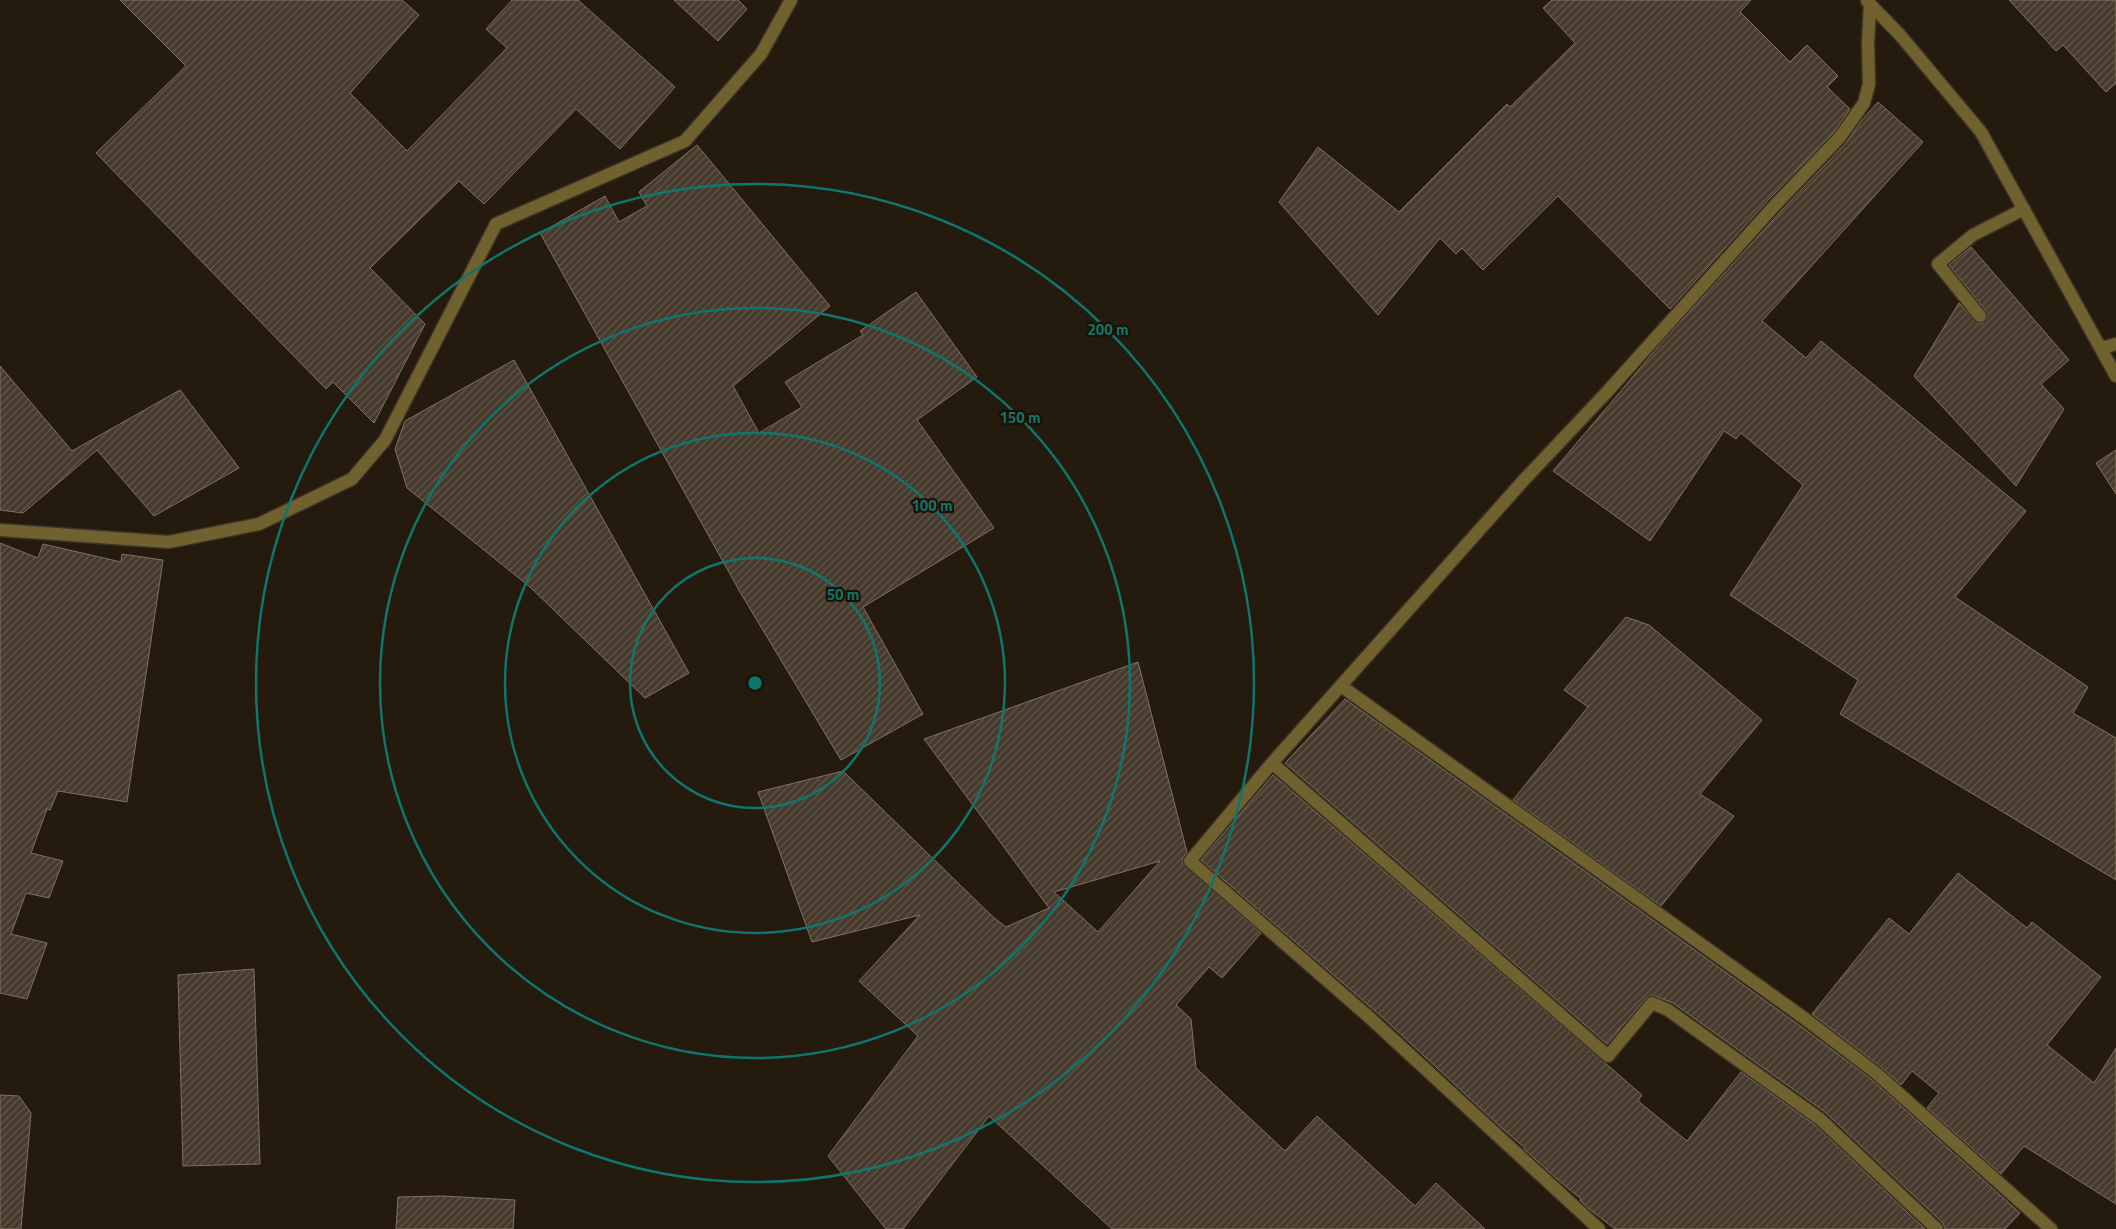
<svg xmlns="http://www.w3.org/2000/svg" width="2116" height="1229" viewBox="0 0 2116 1229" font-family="'Titillium Web',sans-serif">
	<defs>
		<pattern id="building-hatch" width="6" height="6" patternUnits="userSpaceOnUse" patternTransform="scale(1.25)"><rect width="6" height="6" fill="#463a2d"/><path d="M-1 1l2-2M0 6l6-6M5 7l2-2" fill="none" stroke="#61574b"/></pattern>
	</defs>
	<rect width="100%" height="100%" fill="#241a0d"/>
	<g fill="url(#building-hatch)" stroke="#7f7263" fill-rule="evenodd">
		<polygon points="120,0 402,0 419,15 350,93 407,151 507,48 486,29 512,0 578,0 675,87 620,149 576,109 484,204 459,181 370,268 425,324 374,423 333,382 326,389 96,153 186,66"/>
		<polygon points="674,0 738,0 747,9 718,41"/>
		<polygon points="1552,0 1751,0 1740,12 1790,62 1807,45 1838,76 1827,87 1850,109 1834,132 1770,198 1670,309 1558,196 1483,270 1462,248 1456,254 1440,238 1378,315 1279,202 1318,147 1399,212 1507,104 1510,107 1575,43 1543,8"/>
		<polygon points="2009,0 2116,0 2116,83 2106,92 2063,45 2056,51"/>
		<polygon points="1878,102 1923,142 1762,321 1806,358 1821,341 2026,511 1955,597 2088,687 2073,713 2116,738 2116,880 1840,714 1858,680 1730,595 1803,485 1741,433 1736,439 1724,431 1650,541 1553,471 1663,341 1782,210 1846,143 1862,120"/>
		<polygon points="697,145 830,306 733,386 759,433 802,407 785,382 863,335 860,331 916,292 977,377 917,420 994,528 863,607 923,714 841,760 740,592 540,233 605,196 619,222 647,206 639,192"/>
		<polygon points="1971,247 2069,360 2041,384 2064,409 2016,486 1914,376 1959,303 1977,323 1982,324 1987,319 1986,311 1949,265"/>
		<polygon points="514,360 689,673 645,698 530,587 407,488 395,449 405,421"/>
		<polygon points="0,366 72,451 180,390 239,468 154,516 97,450 23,513 0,510"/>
		<polygon points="2116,450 2116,494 2096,463"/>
		<polygon points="0,543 38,558 43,544 121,562 122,554 163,560 127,802 58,791 50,810 47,809 31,853 63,861 49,898 26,893 11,934 47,943 27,999 0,993"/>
		<polygon points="1626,617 1649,625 1762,720 1700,794 1734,816 1661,906 1513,800 1588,707 1564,690"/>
		<path d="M1138,662L1187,852L1182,859L1183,864L1261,933L1222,978L1209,967L1176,1005L1191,1019L1196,1068L1285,1151L1317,1116L1415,1206L1436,1183L1485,1229H1112L989,1116L903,1229H886L828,1156L918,1036L859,981L920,915L812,942L758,792L843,771L993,917L1006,927L1049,908L924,739ZM1160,861L1098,932L1054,892Z"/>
		<polygon points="1345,699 1799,1025 1871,1079 2020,1213 2005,1229 1945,1229 1943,1223 1825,1112 1673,1003 1655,996 1651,995 1646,998 1607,1044 1285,763"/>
		<polygon points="1273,775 1642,1095 1638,1101 1687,1141 1741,1072 1815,1125 1925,1229 1615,1229 1588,1208 1580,1200 1581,1199 1557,1179 1524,1149 1525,1148 1504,1130 1382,1017 1201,860"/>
		<polygon points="1958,873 2027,928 2032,922 2101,977 2047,1045 2094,1083 2116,1048 2116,1204 2024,1146 2001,1174 1927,1108 1939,1093 1912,1071 1901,1085 1881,1067 1812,1014 1889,918 1909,934"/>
		<polygon points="254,969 260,1164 183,1166 178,975"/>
		<polygon points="0,1095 19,1096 31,1113 21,1229 0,1229"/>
		<polygon points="443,1196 515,1200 513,1229 396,1229 398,1197"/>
	</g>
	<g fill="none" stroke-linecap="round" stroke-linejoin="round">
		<defs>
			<g id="minor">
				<polyline points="1867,1 1900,35 1981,132 2116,376"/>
				<polyline points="1980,316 1938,264 1973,235 2024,209"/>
				<polyline points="2102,348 2116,344"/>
				<polyline points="0,530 169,542 259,524 352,479 385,440 496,224 685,141 761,54 791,0"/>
				<polyline points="1341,686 1804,1018 1876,1073 2051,1229"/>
				<polyline points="1272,763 1608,1056 1652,1003 1668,1010 1820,1119 1937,1229"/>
				<polyline points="1599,1229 1369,1017 1190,861 1272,763 1523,481 1606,393 1776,204 1840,137 1864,103 1869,84 1868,44 1870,4"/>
			</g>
		</defs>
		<use href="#minor" stroke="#3e3427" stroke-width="15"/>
		<use href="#minor" stroke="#70622e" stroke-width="12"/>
	</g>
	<g fill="none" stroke="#0f766e" stroke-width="2.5">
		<circle cx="755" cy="683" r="125"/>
		<circle cx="755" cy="683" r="250"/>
		<circle cx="755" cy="683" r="375"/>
		<circle cx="755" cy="683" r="499"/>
	</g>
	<circle cx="755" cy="683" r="8" fill="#0f766e" stroke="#1b1105" stroke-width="2.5"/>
	<g font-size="15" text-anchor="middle" font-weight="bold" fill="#0f766e" stroke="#1b1105" stroke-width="4.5" stroke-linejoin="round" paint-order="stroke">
		<text x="1108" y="335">200 m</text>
		<text x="1020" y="423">150 m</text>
		<text x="932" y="511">100 m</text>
		<text x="843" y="600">50 m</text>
	</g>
</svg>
